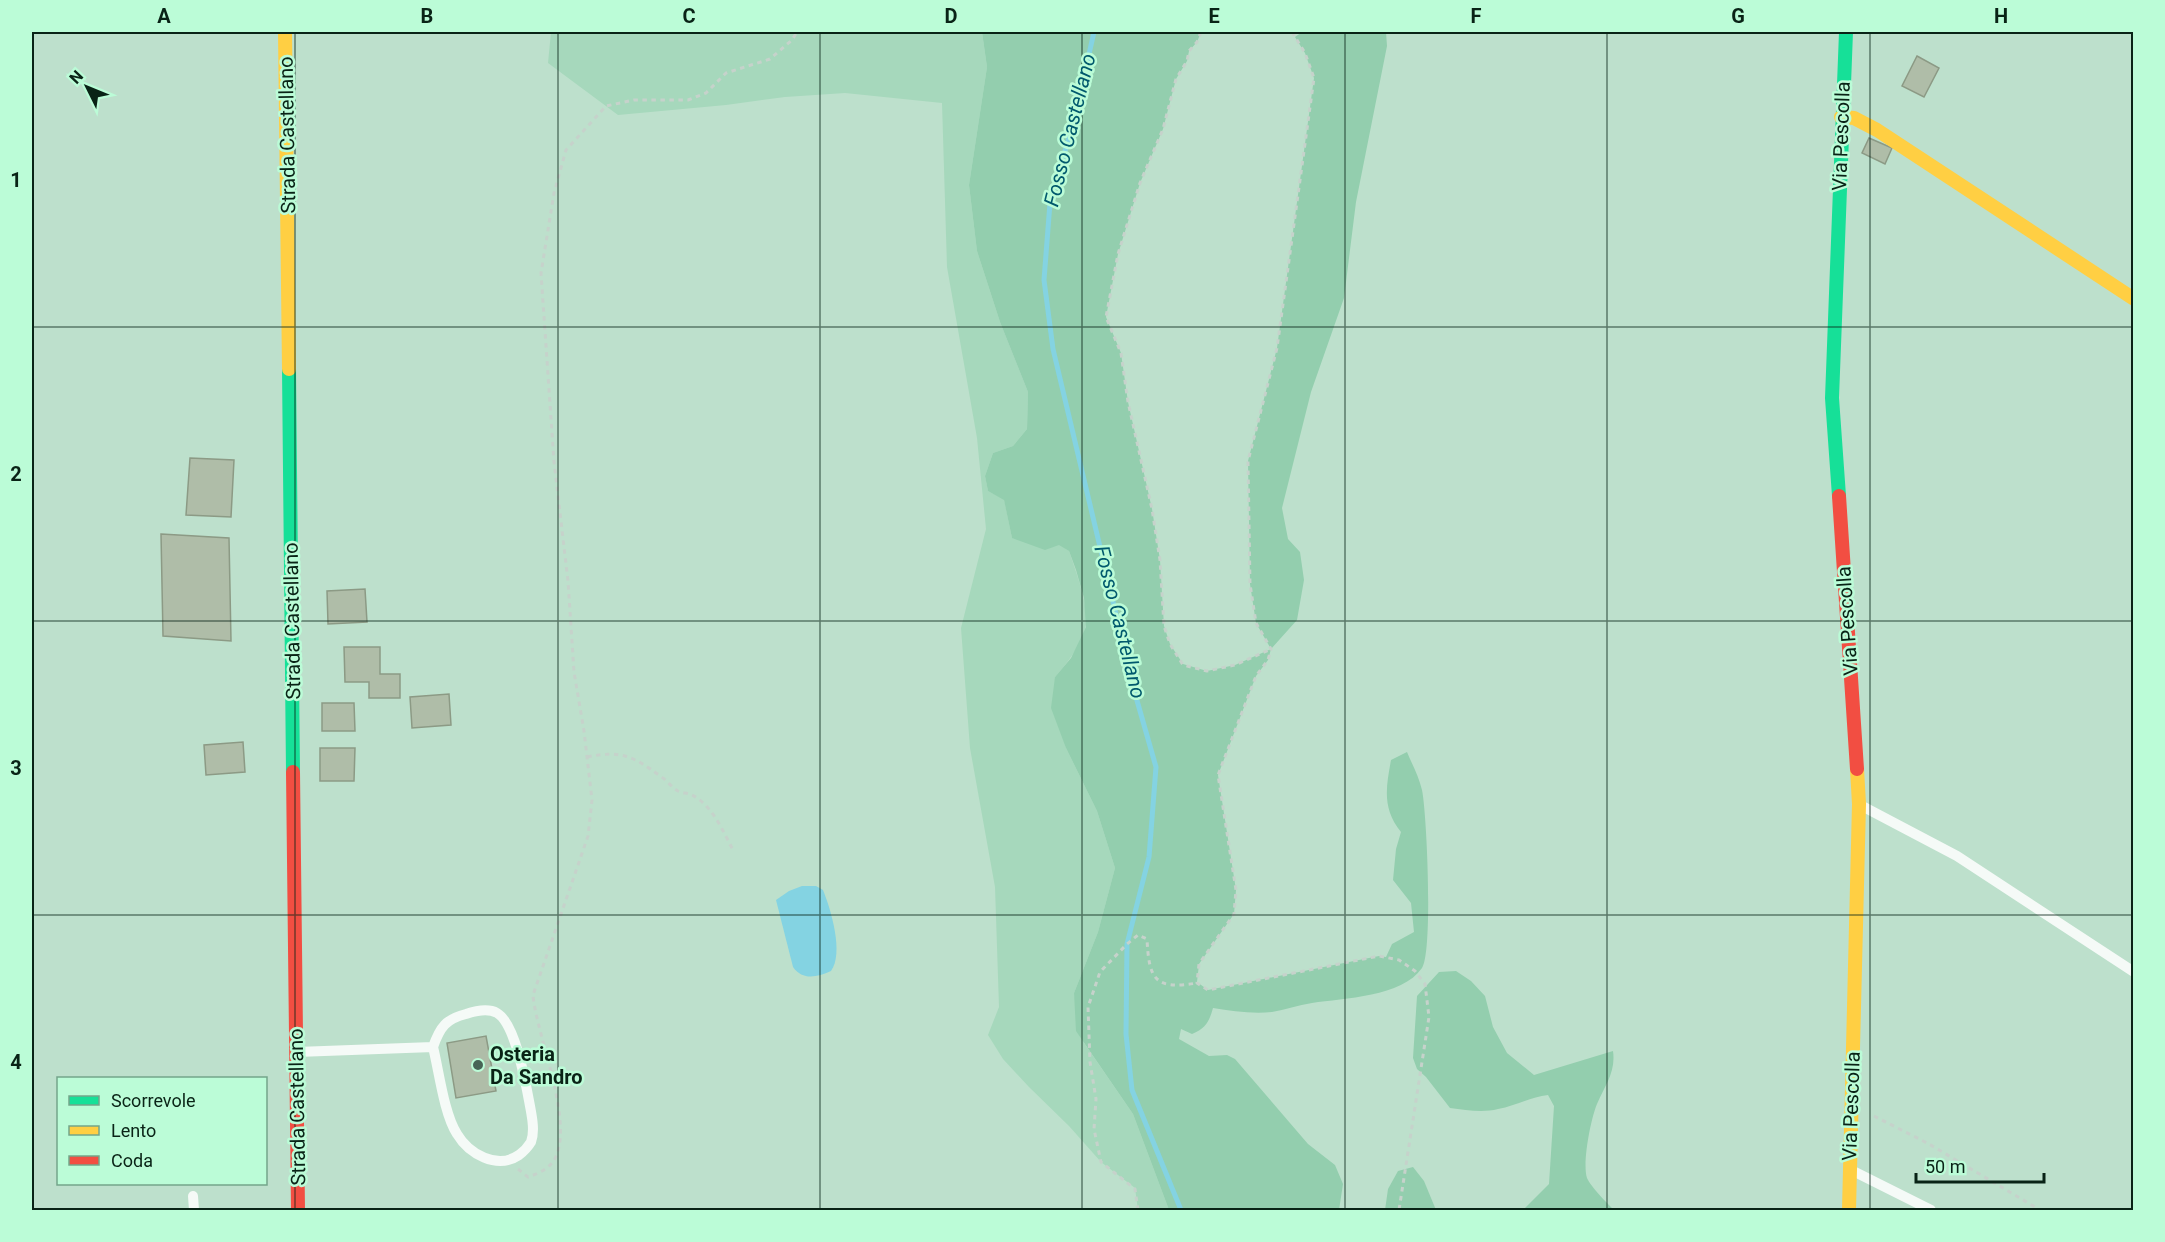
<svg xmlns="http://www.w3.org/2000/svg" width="2165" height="1242" viewBox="0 0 2165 1242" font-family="Roboto,sans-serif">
	<rect width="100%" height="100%" fill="#bde0cc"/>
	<path fill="#a6d8bc" d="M551,32H982L987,67L969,185L977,251L1000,322L1028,392L1027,429L1013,446L993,453L985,476L988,491L1004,499L1012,538L1059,544L1069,551C1075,569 1091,611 1085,629C1080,647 1067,663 1055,677L1066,748L1097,811L1115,868L1098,932L1074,993L1084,1043L1133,1114L1169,1210H1138L1135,1188L1101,1162L1069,1126L1029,1087L1003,1059L988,1035L999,1007L995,887L970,748L961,628L986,529L977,438L947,267L942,103L845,93L785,97L726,105L618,115L548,63Z"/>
	<g fill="#93ceae">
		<path d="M982,32H1201L1197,42L1189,51L1187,61L1176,79L1163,129L1140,183L1118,254L1106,317L1121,353L1128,402L1152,509L1160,560L1164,626L1170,644L1183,664L1207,671L1235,665L1271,649L1256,623L1250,584L1248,461L1277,348L1314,78L1305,53L1295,37L1302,32H1386L1387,46L1356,202L1344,298L1311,392L1282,508L1288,539L1300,552L1304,580L1297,620L1271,649L1268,660L1256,676L1218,775L1236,890L1234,914L1199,964L1197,982L1208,990L1379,956L1386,957L1392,944L1414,932L1411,903L1393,880L1396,849L1401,832C1382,808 1386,788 1391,760L1407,752C1412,764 1419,777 1422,790C1427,814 1433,952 1422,968C1402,997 1344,998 1312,1003C1298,1005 1285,1010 1272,1012C1252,1014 1232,1011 1213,1008C1209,1022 1206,1028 1192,1034L1181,1029L1179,1039L1209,1056L1227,1055L1235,1059L1308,1144L1335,1165L1343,1184L1339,1210H1169L1133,1114L1076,1031L1074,993L1098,932L1115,868L1097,811L1066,748L1051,708L1055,677L1071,658L1086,627L1084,598L1076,570L1069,551L1059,545L1045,550L1012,538L1004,500L988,491L985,476L993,453L1013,446L1027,429L1028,392L1000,322L977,251L969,185L987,67Z"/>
		<path d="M1456,971L1471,981L1485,996L1493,1027L1507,1053L1534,1075L1613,1051C1616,1072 1605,1085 1597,1104C1591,1118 1582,1163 1587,1178C1591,1187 1607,1203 1614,1210H1523L1549,1184L1554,1106L1548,1095C1530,1097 1515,1106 1498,1109C1483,1113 1466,1110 1450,1108L1426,1077L1417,1069L1413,1058L1417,996L1439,972Z"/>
		<polygon points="1413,1167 1424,1181 1436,1210 1385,1210 1388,1189 1398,1171"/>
	</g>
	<path fill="#84d3e2" d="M802,886H816L823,890C831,910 844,953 831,971C817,977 803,981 793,967L776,900L789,891Z"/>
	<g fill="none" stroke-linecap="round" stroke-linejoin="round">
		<polyline stroke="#84d3e2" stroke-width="5" points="1094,32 1074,120 1050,203 1044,280 1053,349 1134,690 1156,767 1149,857 1127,944 1126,1034 1132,1090 1181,1210"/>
	</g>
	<g fill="#afbda8" stroke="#8c9a85" stroke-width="1.5">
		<polygon points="1917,56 1939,68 1924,97 1902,86"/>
		<polygon points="1869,138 1892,148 1885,164 1862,153"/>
		<polygon points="190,458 234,460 231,517 186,515"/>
		<polygon points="161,534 229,538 231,641 163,636"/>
		<polygon points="365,589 367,622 328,624 327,591"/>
		<polygon points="344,647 380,647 380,674 400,674 400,698 369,698 369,682 345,682"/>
		<polygon points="449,694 451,725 412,728 410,697"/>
		<polygon points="322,703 354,703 355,731 322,731"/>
		<polygon points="243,742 245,772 206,775 204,745"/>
		<polygon points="320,748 355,748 354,781 320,781"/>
		<polygon points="486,1036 496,1091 456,1098 447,1043"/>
	</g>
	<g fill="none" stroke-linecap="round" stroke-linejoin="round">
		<g stroke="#c6d2cb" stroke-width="3" stroke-dasharray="4.5 4.5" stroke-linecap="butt">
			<polyline points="1201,32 1197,42 1189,51 1187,61 1176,79 1163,129 1140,183 1118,254 1106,317 1121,353 1128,402 1152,509 1160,560 1164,626 1170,644 1183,665 1207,671 1235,665 1271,649"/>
			<polyline points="1292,32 1305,53 1314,78 1277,348 1248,461 1250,584 1256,623 1271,649 1268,660 1256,676 1218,775 1236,890 1234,914 1199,964 1197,983 1208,990 1379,956 1399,960 1415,971 1425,984 1429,1017 1399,1210"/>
			<path d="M587,757C621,750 633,756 660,776C667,780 672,788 678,791C682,793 688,793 692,795C712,805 723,831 733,850"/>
			<polyline points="1874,1116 1929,1144 2040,1210"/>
			<path d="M518,1169L528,1177C537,1174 546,1170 552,1163C578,1130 536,1035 533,995L588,836L592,800L584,731L574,672L568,581L554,462L541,273L554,193L566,150L606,106L634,100H688L706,93L726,73L770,59L792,40L797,32"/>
			<path d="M1138,1210L1135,1189L1101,1162L1094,1129L1096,1099L1090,1062L1088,1007L1100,972L1127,944L1138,935L1147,939C1149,980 1155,990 1197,983"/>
		</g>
		<g stroke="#f5faf7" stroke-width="10">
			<polyline points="1862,806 1957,856 2134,972"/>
			<path d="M297,1052L433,1047C440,1027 446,1019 466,1014C475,1011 488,1008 497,1013C516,1024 526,1085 530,1106C532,1117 535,1131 531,1142C528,1147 523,1152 519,1155C497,1170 469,1154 457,1134C444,1114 439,1071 433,1047"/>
			<polyline points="1851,1170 1931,1210"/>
			<polyline points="193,1196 194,1210"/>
		</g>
		<g stroke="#16e098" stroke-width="14">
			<polyline points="289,369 293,772"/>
			<polyline points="1839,496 1832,398 1846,32"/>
		</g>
		<g stroke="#ffcf43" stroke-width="14">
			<polyline points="285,32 289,369"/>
			<polyline points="1841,117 1854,118 1877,130 2134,299"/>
			<polyline points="1849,1210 1859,804 1857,769"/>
		</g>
		<g stroke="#f24e42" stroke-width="14">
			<polyline points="1839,496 1857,769"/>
			<polyline points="293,772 298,1210"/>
		</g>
	</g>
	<path fill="none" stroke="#092316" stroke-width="1.5" stroke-opacity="0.55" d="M295,32V1210M558,32V1210M820,32V1210M1082,32V1210M1345,32V1210M1607,32V1210M1870,32V1210M32,327H2134M32,621H2134M32,915H2134"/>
	<circle fill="#486556" stroke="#bbfcd7" stroke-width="2" cx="478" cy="1065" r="6"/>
	<g text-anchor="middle" stroke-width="5" stroke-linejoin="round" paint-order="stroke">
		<g font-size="20" fill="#092316" stroke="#bbfcd7">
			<text transform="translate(287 135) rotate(-91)" y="7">Strada Castellano</text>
			<text transform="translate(1841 136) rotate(-88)" y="7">Via Pescolla</text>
			<text transform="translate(292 621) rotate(-91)" y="7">Strada Castellano</text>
			<text transform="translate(1847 621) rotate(-94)" y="7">Via Pescolla</text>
			<text transform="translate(1851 1106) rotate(-88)" y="7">Via Pescolla</text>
			<text transform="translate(297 1107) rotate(-91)" y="7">Strada Castellano</text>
		</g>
		<g font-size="20" font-weight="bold" fill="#092316" stroke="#bbfcd7" text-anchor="start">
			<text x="490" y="1061">Osteria<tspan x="490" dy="23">Da Sandro</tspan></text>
		</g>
		<g font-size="21" font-style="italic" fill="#00596d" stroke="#bbfcd7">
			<text transform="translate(1070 130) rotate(-76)" y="7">Fosso Castellano</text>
			<text transform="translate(1120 622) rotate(76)" y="7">Fosso Castellano</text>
		</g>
	</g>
	<rect width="2165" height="1242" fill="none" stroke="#bbfcd7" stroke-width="66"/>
	<rect x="57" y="1077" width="210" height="108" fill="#bbfcd7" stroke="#74a58a" stroke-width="1.5"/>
	<rect x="69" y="1096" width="30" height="9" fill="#16e098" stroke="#74a58a" stroke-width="1.5"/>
	<text x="111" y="1107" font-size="18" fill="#092316">Scorrevole</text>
	<rect x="69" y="1126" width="30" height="9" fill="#ffcf43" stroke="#74a58a" stroke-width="1.5"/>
	<text x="111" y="1137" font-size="18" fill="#092316">Lento</text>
	<rect x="69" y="1156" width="30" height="9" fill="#f24e42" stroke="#74a58a" stroke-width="1.5"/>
	<text x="111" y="1167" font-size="18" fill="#092316">Coda</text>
	<g transform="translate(87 87) rotate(313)" stroke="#bbfcd7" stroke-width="4.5" paint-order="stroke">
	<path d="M0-4.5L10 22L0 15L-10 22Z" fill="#092316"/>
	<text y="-9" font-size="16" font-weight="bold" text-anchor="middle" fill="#092316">N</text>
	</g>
	<path d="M1916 1173v9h128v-9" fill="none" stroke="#092316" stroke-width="3"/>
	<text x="1925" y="1173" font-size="18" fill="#092316" stroke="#bbfcd7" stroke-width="4.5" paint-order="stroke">50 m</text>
	<rect x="33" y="33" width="2099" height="1176" fill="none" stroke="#092316" stroke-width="2"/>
	<g font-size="20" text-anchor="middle" font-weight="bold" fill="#092316">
		<text x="164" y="23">A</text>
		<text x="427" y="23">B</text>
		<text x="689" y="23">C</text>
		<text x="951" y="23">D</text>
		<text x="1214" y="23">E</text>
		<text x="1476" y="23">F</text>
		<text x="1738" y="23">G</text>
		<text x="2001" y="23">H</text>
		<text x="16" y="187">1</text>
		<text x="16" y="481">2</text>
		<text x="16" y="775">3</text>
		<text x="16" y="1069">4</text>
	</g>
</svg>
